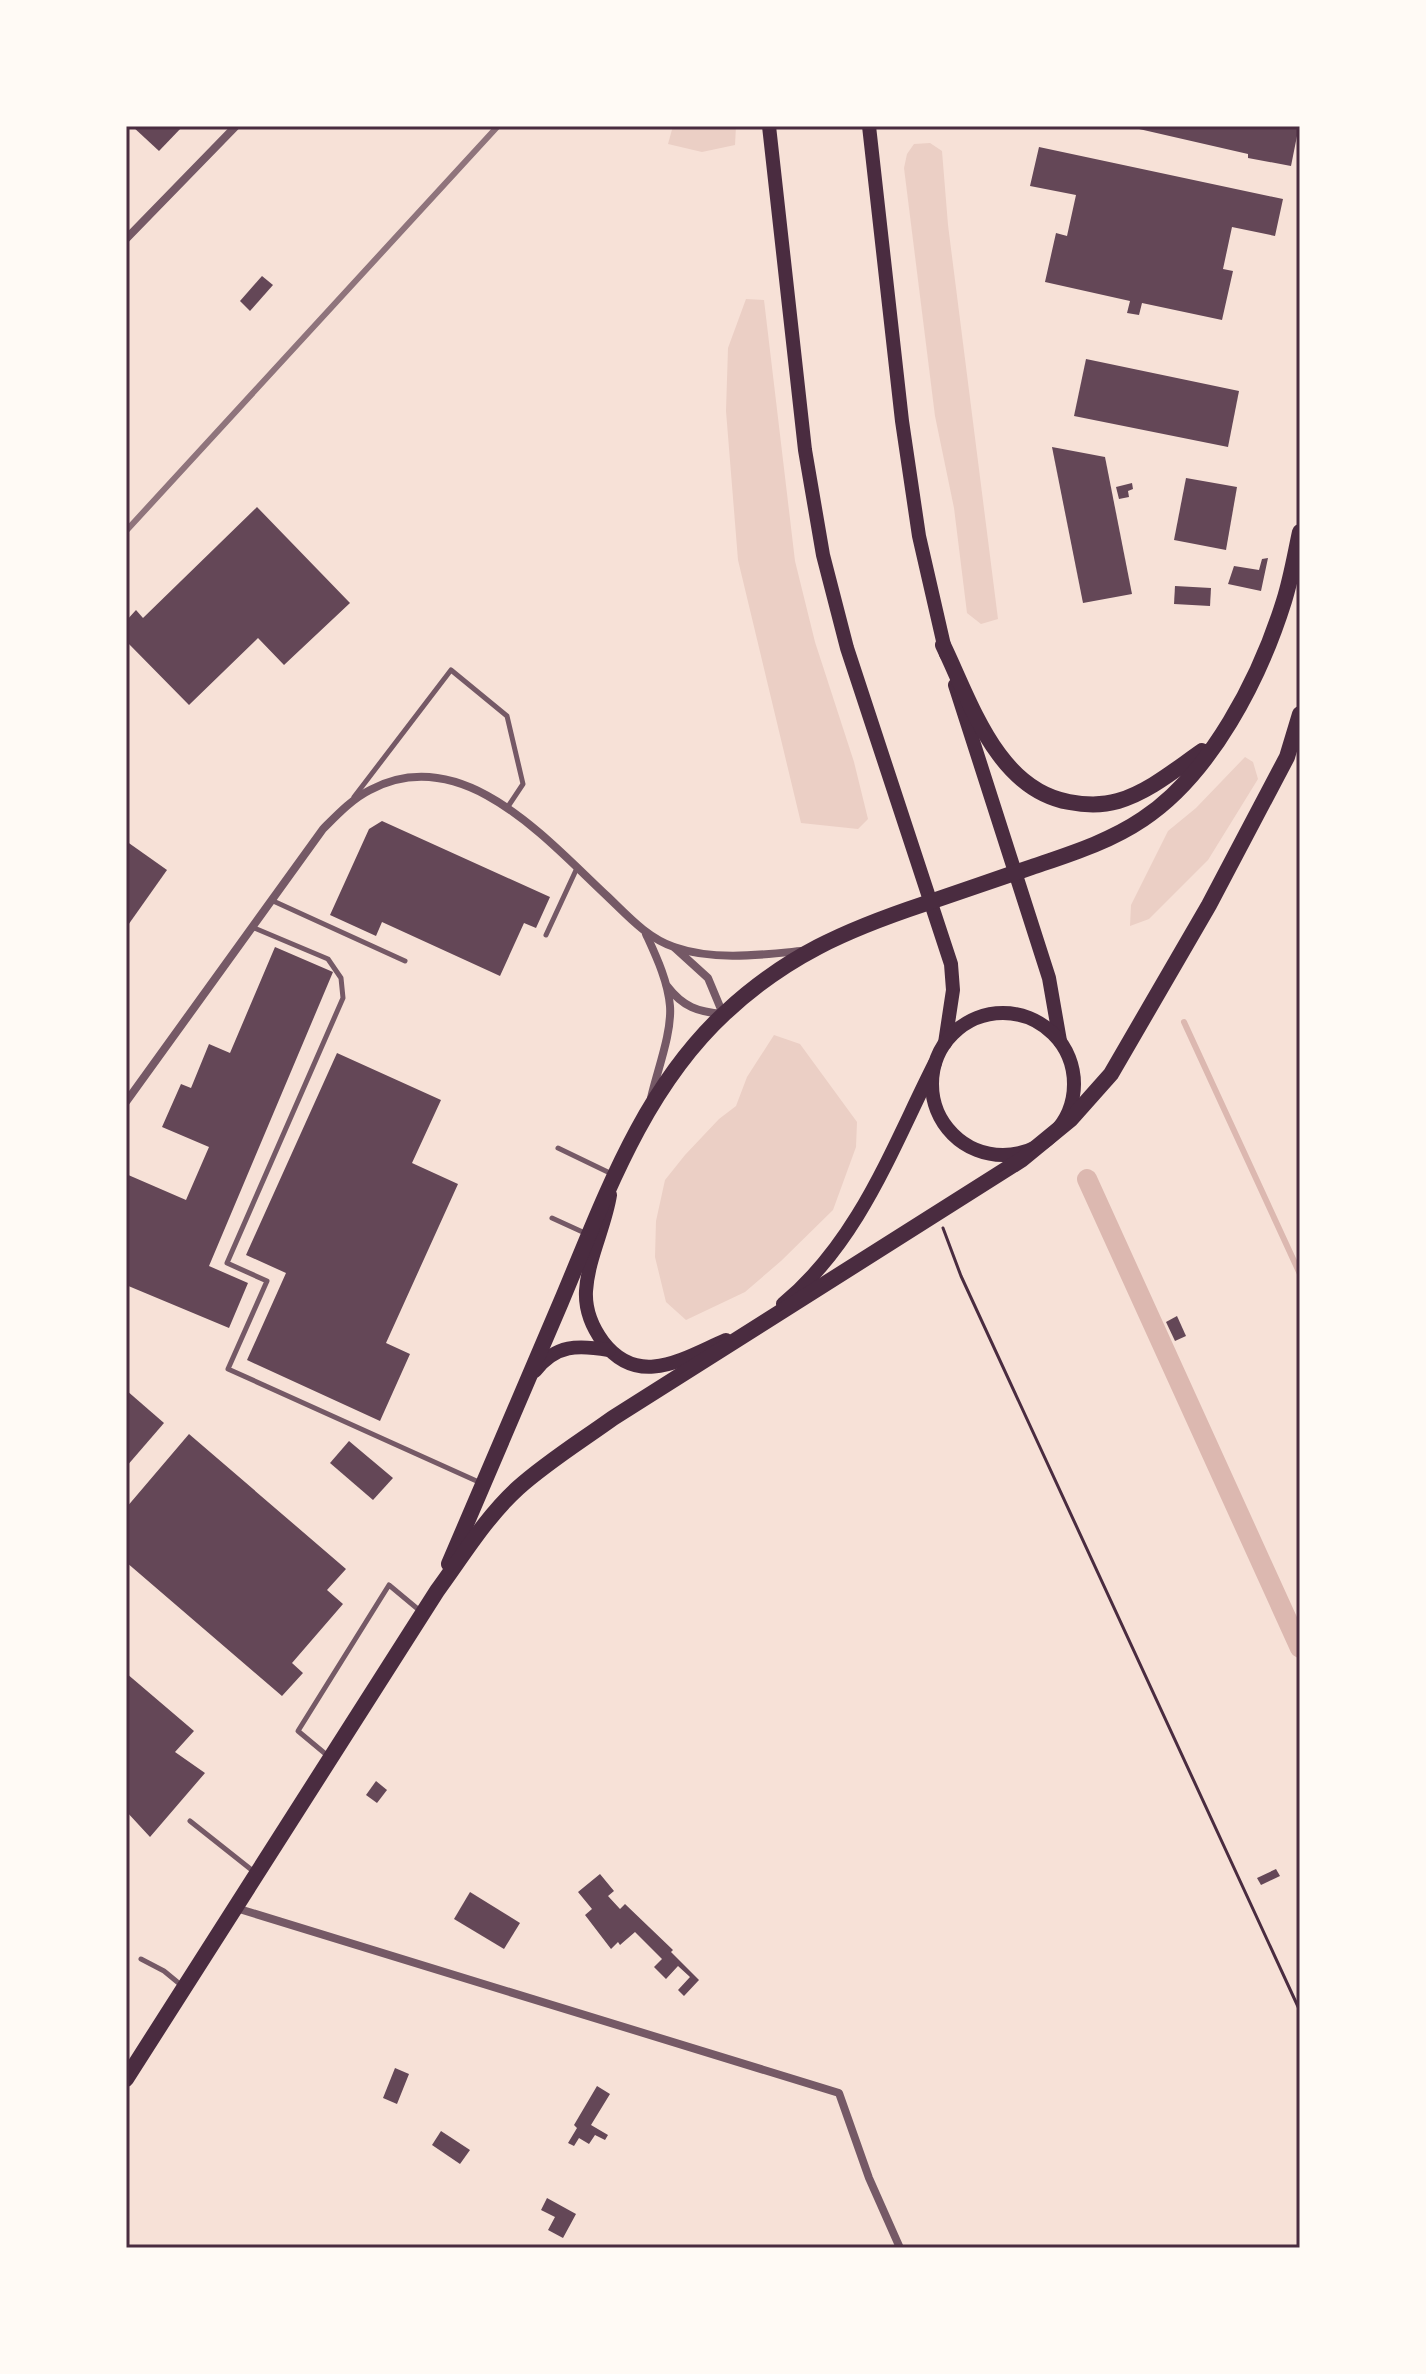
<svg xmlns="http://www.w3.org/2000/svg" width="1426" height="2374" viewBox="0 0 1426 2374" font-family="Lora,serif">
	<rect width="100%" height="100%" fill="#f7e1d7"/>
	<g fill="#ebcfc5">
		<polygon points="673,126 736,126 735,145 702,152 668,144"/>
		<polygon points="930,143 942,151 948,225 998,619 981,624 967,613 954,508 935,416 904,168 907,154 914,144"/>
		<polygon points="746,299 764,300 795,561 815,642 854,762 868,819 858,829 801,823 738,560 726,411 728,348"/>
		<polygon points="1245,757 1253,762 1258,779 1208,860 1149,919 1130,926 1131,905 1168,831 1196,808"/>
		<polygon points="774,1035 800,1044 857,1122 856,1147 833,1210 781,1261 745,1292 686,1320 666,1302 655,1257 656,1221 665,1180 685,1155 719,1119 736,1106 747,1077"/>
	</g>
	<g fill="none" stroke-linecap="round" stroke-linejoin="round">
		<polyline stroke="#dcb8b0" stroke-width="6" points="1184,1022 1300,1274"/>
		<polyline stroke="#dcb8b0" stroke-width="20" points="1087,1179 1300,1648"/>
	</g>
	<g fill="#644757">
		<polygon points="132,126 183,126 159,151"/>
		<polygon points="1126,126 1299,126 1291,166 1248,158 1248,154"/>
		<polygon points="1039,147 1283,199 1275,236 1232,227 1223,269 1233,271 1222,320 1142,303 1139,315 1127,313 1130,301 1045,282 1056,233 1067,236 1076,195 1030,186"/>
		<polygon points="262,276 273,285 250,311 240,301"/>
		<polygon points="1086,359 1239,391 1228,447 1074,416"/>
		<polygon points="1052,447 1105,457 1132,594 1083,603"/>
		<polygon points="1186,478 1237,487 1226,550 1174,540"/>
		<polygon points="1132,483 1133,489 1128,491 1129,497 1119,499 1116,487"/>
		<polygon points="257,507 350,603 284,665 258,638 189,705 126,641 126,621 136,610 143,618"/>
		<polygon points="1268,558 1261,591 1228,584 1234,566 1259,570 1262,559"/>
		<polygon points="1175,586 1211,588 1210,606 1174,604"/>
		<polygon points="382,821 550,897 536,928 524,923 500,976 382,922 376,936 330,915 369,829"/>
		<polygon points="126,841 167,870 126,928"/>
		<polygon points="275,947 333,972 209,1266 248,1283 229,1328 126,1285 126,1174 186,1200 209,1147 162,1127 181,1084 191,1088 209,1044 230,1053"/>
		<polygon points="337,1053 441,1100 412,1163 458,1184 386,1343 410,1354 380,1421 247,1360 286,1273 246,1255"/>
		<polygon points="1177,1316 1186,1336 1175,1341 1166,1322"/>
		<polygon points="126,1390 164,1423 126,1467"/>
		<polygon points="189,1434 346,1569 327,1590 343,1604 292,1663 303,1673 282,1696 126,1562 126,1508"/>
		<polygon points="349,1441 393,1478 373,1500 330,1463"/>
		<polygon points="126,1673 194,1731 175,1752 205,1773 150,1837 126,1811"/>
		<polygon points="376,1781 387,1790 377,1803 366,1795"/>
		<polygon points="1276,1869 1280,1876 1261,1885 1257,1878"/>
		<polygon points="600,1874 614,1891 608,1896 620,1909 625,1904 673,1950 671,1952 699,1980 684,1996 678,1990 690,1977 678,1966 666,1979 654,1967 662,1959 635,1932 620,1945 618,1942 611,1949 585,1915 592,1909 578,1892"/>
		<polygon points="470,1892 520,1923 504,1949 454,1919"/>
		<polygon points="395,2068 409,2074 397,2104 383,2098"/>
		<polygon points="597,2086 610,2094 591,2125 608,2135 605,2140 595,2135 589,2144 579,2138 574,2146 568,2143 577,2128 574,2125"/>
		<polygon points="441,2131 470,2150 460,2164 432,2145"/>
		<polygon points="547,2198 576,2214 563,2238 548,2230 555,2217 541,2210"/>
	</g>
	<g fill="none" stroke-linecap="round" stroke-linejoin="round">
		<polyline stroke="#4a2c40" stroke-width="3" points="943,1228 961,1276 1300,2011"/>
		<g stroke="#755966" stroke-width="5">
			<polyline points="354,797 451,670 507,716 523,784 507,808"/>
			<polyline points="271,900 405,961"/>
			<polyline points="252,927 328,959 341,978 343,998 227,1263 267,1281 228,1369 481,1483"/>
			<polyline points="546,935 577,868"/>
			<polyline points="558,1148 614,1175"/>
			<polyline points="552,1218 587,1234"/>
			<polyline points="328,1756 298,1731 389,1585 419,1610"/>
			<polyline points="190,1821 253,1871"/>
			<polyline points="141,1959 164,1971 181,1985"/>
		</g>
		<g stroke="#755966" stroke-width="8">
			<polyline points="126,239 236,126"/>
			<path d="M646,934C656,956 668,981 670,1006C672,1033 657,1071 651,1098"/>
			<path d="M667,986C683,1007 698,1012 723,1014L708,978L675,948"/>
			<path d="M126,1102L323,829C337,815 352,799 370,790C462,741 546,839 607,896C627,915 647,938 674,947C714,961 760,955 801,951"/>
			<polyline points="236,1908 839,2093 869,2178 900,2248"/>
		</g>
		<g stroke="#4a2c40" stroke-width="14">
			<polyline points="769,126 805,450 823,555 847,648 951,964 953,990 945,1043"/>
			<polyline points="869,126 902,421 919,536 946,654"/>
			<polyline points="955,685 1049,978 1060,1041"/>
			<circle cx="1003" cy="1084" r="71"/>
			<path d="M610,1195C605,1227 588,1258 586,1291C585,1310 592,1327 603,1342C639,1389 684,1358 726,1340"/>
			<path d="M783,1304C859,1241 892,1148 935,1063"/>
			<path d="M535,1371C556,1344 578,1345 609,1350"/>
		</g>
		<g stroke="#4a2c40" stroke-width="16">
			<path d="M943,645C971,703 997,789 1069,802C1085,805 1101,806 1118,801C1149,792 1176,769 1202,751"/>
			<path d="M449,1564C486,1477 524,1390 561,1302C604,1200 642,1090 725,1013C786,956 846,930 924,904C960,892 996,879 1032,867C1070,854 1109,842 1143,819C1211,774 1260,678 1284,601C1291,579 1295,555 1300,532"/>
			<path d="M126,2079L437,1591C462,1557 486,1517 518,1488C547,1462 581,1441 613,1418L1021,1160L1071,1119L1111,1074L1209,905L1287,757L1300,714"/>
		</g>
		<polyline stroke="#8f747c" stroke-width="6" points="126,531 498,126"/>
	</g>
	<rect width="1426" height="2374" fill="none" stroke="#fffaf5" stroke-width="256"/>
	<rect x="128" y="128" width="1170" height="2118" fill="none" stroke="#4a2c40" stroke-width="3"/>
</svg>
